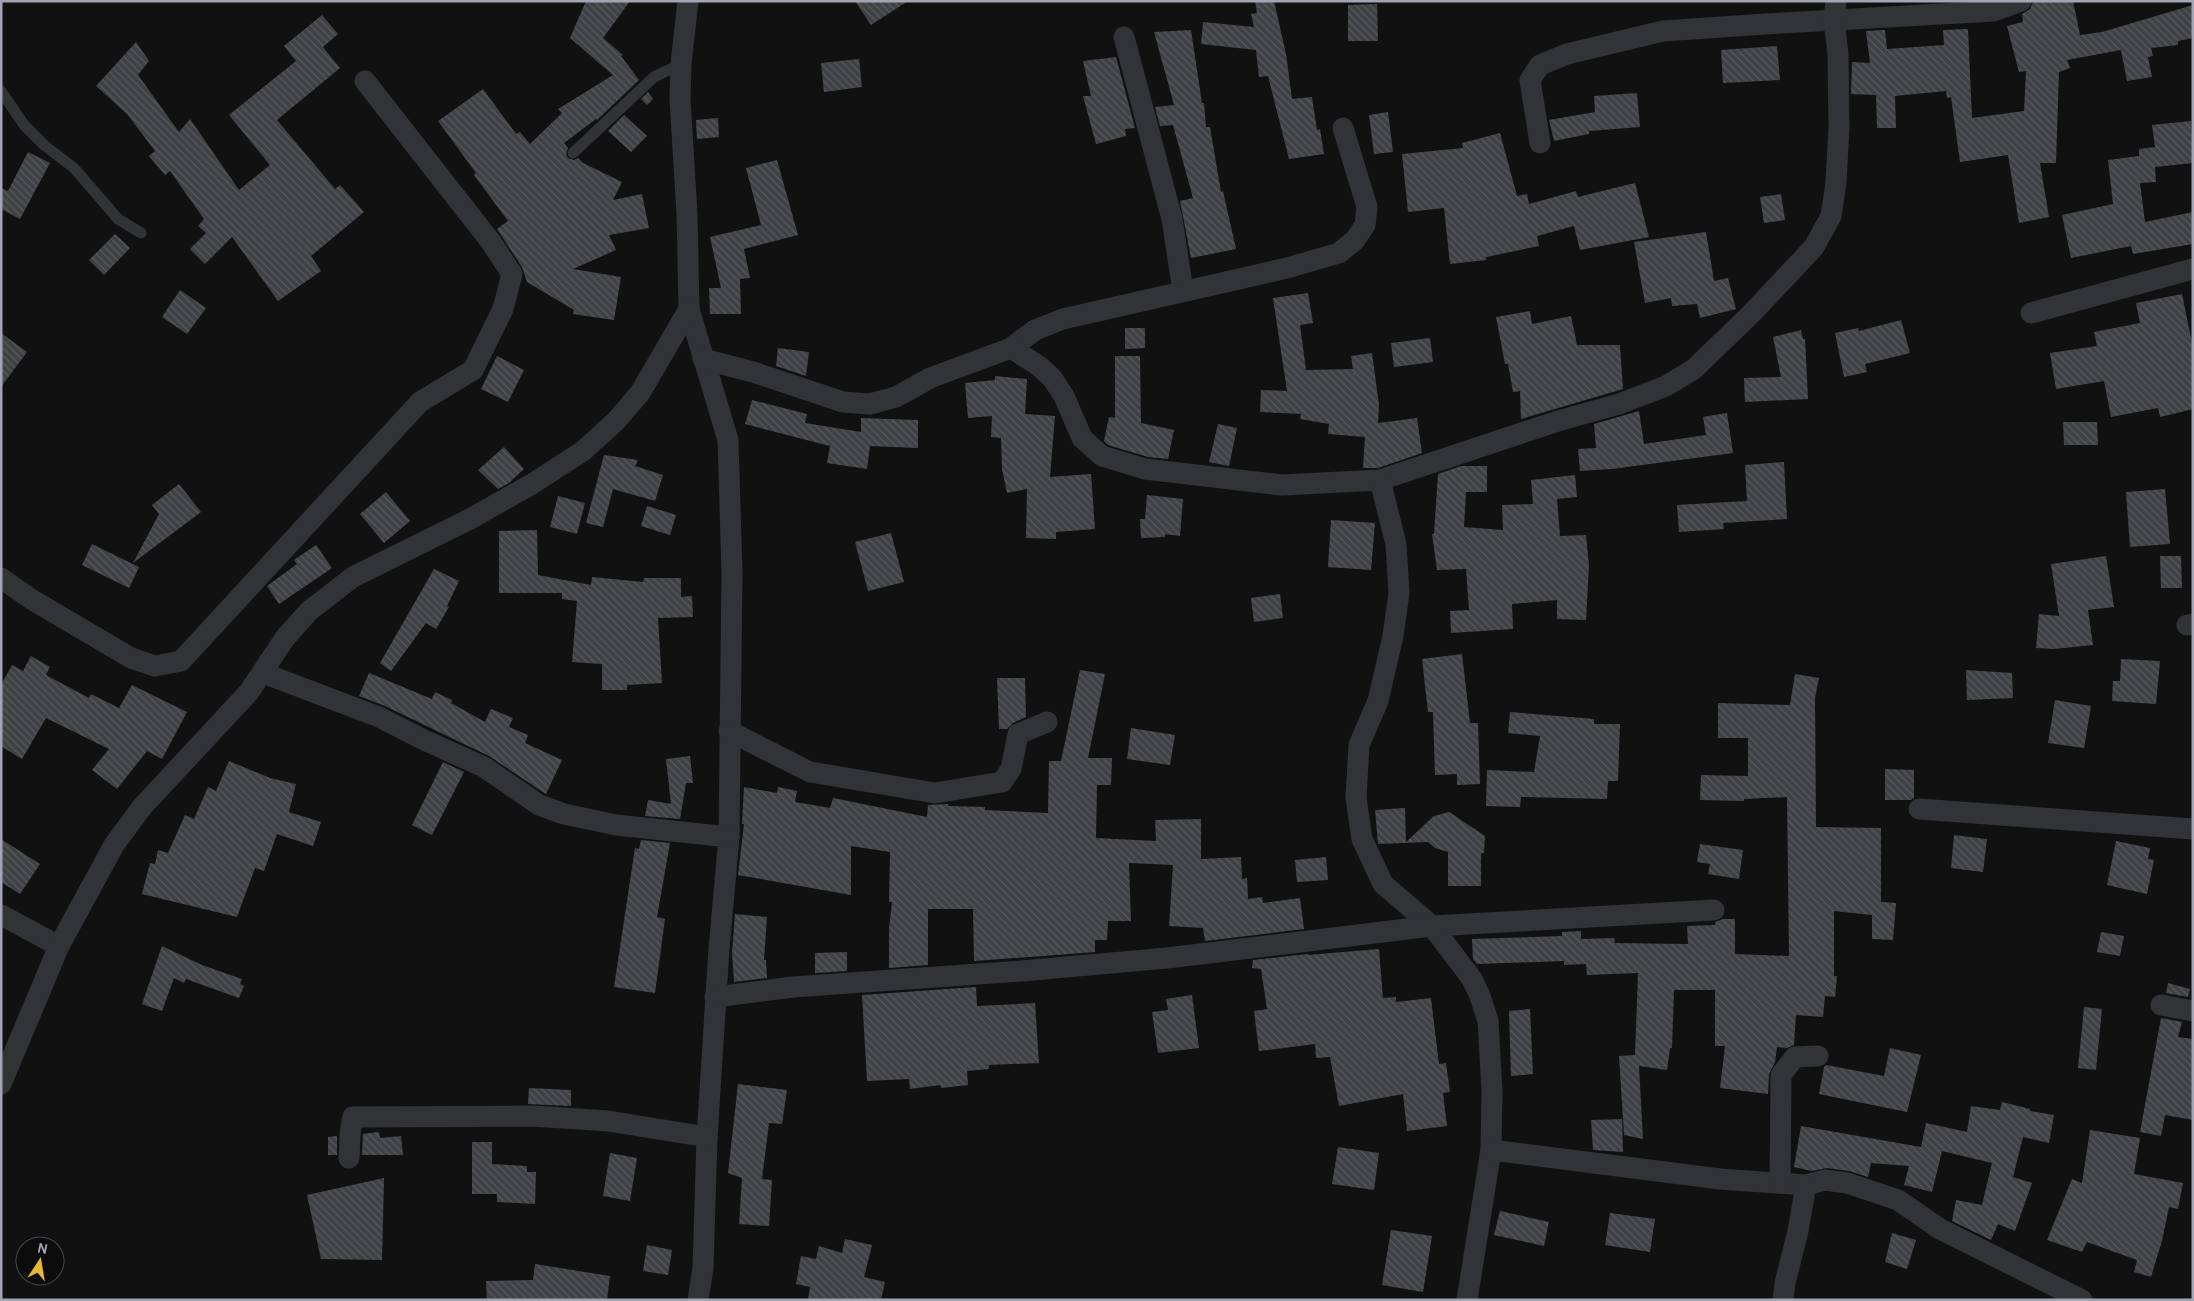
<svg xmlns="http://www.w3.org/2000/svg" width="2194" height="1301" viewBox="0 0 2194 1301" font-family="Cabin,sans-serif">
	<defs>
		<pattern id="building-back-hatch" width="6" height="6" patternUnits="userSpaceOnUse" patternTransform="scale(1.25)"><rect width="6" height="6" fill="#404145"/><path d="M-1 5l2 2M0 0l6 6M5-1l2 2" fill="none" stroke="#58595d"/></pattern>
	</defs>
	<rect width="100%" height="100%" fill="#111112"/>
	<g fill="url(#building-back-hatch)">
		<polygon points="586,1 630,1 603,38 623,55 621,56 639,80 597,120 596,119 564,143 568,148 566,154 568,158 574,160 578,158 583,163 622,182 613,200 642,194 649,228 609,235 616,250 573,269 621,277 614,320 573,314 574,310 527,282 522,267 497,229 508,221 474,175 476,173 438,121 483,89 516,134 520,132 530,144 562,113 558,109 613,75 570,38"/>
		<polygon points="855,1 908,1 871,25"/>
		<polygon points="1255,1 1274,1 1286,54 1292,99 1312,97 1317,130 1320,129 1324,154 1289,159 1268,76 1259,77 1256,50 1201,44 1203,22 1254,27 1251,14 1257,13"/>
		<polygon points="2073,1 2080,35 2102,32 2193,5 2193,38 2178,41 2178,45 2151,48 2153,56 2148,57 2152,77 2127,81 2121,50 2067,60 2070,68 2059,72 2056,163 2040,163 2049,217 2019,223 2008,155 1960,162 1951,97 1947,98 1946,91 1895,96 1896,128 1877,128 1876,95 1851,94 1852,62 1870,63 1866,31 1885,30 1887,49 1944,45 1943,30 1968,29 1972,118 2024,111 2026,71 2019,72 2007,26 2023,22 2022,14 2030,9 2033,2"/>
		<polygon points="1377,4 1378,41 1348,41 1348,5"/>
		<polygon points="322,15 338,34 323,47 340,68 277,120 335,189 340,185 364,212 311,256 321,271 278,301 232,237 205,264 190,249 206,233 198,226 204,219 170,171 165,175 149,156 155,151 127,114 96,86 136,42 149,61 138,75 179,132 190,119 239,190 270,165 229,115 296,61 284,46"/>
		<polygon points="1191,30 1202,103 1204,103 1206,127 1210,127 1221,192 1223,191 1236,249 1191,258 1180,201 1193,198 1173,125 1160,126 1155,107 1174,105 1154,32"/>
		<polygon points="1777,46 1780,80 1723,83 1721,50"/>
		<polygon points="1116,57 1135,128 1125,129 1126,136 1096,144 1083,96 1091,96 1083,61"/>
		<polygon points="859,59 862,87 824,92 821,63"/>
		<polygon points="648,92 653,99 647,105 641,99"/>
		<polygon points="1637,93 1640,127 1589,131 1589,134 1554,141 1549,120 1595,112 1594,96"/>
		<polygon points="1388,112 1393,152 1374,154 1369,115"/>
		<polygon points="624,115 647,136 631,152 608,131"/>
		<polygon points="718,118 719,137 697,139 696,120"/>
		<polygon points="2191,121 2193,163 2155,167 2156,182 2140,183 2145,222 2193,212 2193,244 2133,254 2131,246 2071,258 2062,215 2113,204 2108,160 2139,156 2139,149 2155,147 2152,125"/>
		<polygon points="1500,133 1517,196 1527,194 1529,204 1576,191 1578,197 1635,183 1649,237 1580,250 1574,226 1537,236 1539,246 1486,257 1486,260 1450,264 1444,208 1408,212 1402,154 1463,148 1462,143"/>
		<polygon points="28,152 50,163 20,219 1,209 1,188 8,191"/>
		<polygon points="777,160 798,235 744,249 750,278 740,279 741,314 710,314 709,288 721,288 710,237 761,225 746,168"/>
		<polygon points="1781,194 1785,220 1764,223 1760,197"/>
		<polygon points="1706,232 1714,281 1728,278 1736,309 1700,318 1697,304 1672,306 1671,298 1645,303 1634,242"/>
		<polygon points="115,234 130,248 104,275 89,260"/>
		<polygon points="180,290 206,308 187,334 162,317"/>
		<polygon points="1308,293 1313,323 1300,325 1306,370 1353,369 1351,356 1372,353 1379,405 1378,423 1417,418 1422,453 1378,468 1363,468 1365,437 1328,434 1329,424 1300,419 1301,414 1260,412 1261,390 1287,391 1273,298"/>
		<polygon points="2182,294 2193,348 2193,409 2160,417 2158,408 2111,417 2104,381 2056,389 2050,353 2097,346 2094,332 2140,323 2136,303"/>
		<polygon points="1530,311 1532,324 1571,316 1577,345 1620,345 1623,389 1521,419 1520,391 1513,392 1508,364 1505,364 1496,317"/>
		<polygon points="1901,320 1910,353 1865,364 1867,372 1844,377 1835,333 1858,328 1859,331"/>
		<polygon points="1125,328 1145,328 1145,348 1125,349"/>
		<polygon points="1801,330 1803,339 1805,339 1808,399 1745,402 1744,378 1781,377 1773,337"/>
		<polygon points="1,333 27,352 1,387"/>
		<polygon points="1430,338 1433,362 1394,367 1391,343"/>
		<polygon points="778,348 809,352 806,376 776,366"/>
		<polygon points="497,356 524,370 508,402 481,389"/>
		<polygon points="1115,356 1140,356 1141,423 1174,430 1168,459 1148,457 1108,445 1104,441 1109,417 1115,418"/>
		<polygon points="995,376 1027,379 1025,414 1055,416 1050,477 1091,474 1095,529 1056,532 1056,539 1026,538 1027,489 1007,493 1002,469 1001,438 991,437 992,416 968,418 965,383 995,380"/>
		<polygon points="752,400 807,414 805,423 861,432 861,418 918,420 918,448 870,446 867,469 827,463 830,446 745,424"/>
		<polygon points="1639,411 1644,444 1706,435 1703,417 1727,413 1733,453 1612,469 1580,471 1578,449 1596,448 1594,424"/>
		<polygon points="2063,422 2097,422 2098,445 2064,445"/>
		<polygon points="1218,424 1237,428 1229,466 1209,462"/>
		<polygon points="504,447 524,469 509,483 498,489 478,470"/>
		<polygon points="604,455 638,460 635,466 663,475 655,501 613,489 603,527 586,523"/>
		<polygon points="1784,462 1787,519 1723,523 1724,529 1679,532 1677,505 1747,501 1745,465"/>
		<polygon points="1461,466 1487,466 1487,492 1466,492 1464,527 1503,530 1502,505 1533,504 1531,480 1575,475 1577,497 1557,499 1560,536 1586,535 1589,566 1586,620 1557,619 1557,600 1512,604 1513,629 1451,633 1450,611 1469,610 1466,569 1437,570 1432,534 1434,534 1438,474"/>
		<polygon points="179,484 201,512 133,563 159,514 152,505"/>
		<polygon points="2165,489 2170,544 2130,547 2126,492"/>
		<polygon points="386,492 410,521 384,543 360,514"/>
		<polygon points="1147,495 1183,499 1180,536 1165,534 1165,537 1141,538 1140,519 1145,519"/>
		<polygon points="558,496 585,503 577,534 550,527"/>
		<polygon points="647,506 676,515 670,535 641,526"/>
		<polygon points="1331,520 1375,523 1371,570 1328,567"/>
		<polygon points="537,530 538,575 591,585 592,577 643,582 644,578 681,578 681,597 692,596 693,617 658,618 662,683 627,685 627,690 602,690 602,664 572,662 577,601 562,599 562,593 499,593 499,531"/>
		<polygon points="891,533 904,582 868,591 855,542"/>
		<polygon points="92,544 139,567 129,588 82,565"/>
		<polygon points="316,545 332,568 279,604 267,586 297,564 294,560"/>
		<polygon points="2106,556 2114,607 2088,610 2093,645 2054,649 2036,648 2039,614 2059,616 2051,564"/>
		<polygon points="2160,556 2181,556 2182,588 2161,588"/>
		<polygon points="434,569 459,581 447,606 449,607 436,629 426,623 391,671 380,663"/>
		<polygon points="1280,594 1283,618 1254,622 1251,598"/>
		<polygon points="1462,654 1470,723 1478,723 1480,784 1457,785 1457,774 1435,775 1433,712 1428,712 1422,659"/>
		<polygon points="31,656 50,667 46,675 89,698 91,694 119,708 132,685 187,712 162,759 147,751 117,789 92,770 109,749 46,718 22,759 1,746 1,685 12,665 23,671"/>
		<polygon points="2121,659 2160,661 2156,704 2112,701 2113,681 2120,681"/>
		<polygon points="1080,670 1105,674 1088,758 1112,758 1111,785 1097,785 1096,838 1156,841 1155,820 1201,819 1201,859 1241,857 1242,879 1247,878 1248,899 1262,897 1263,903 1300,898 1304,929 1205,941 1203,928 1169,926 1173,865 1129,863 1131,921 1108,921 1107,940 1095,940 1095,952 974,961 973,909 928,909 928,965 889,968 889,928 892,902 889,902 890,852 851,846 851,895 738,875 744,824 742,824 744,787 777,793 778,787 797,791 795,802 830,808 833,798 927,817 928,805 948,804 948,806 985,807 985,810 1048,813 1049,761 1061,761"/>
		<polygon points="1966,670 2012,673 2013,698 1967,700"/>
		<polygon points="369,673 432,699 435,692 452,700 451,703 485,722 491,709 513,718 509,727 528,735 525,743 562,760 546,794 489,756 385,706 359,696"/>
		<polygon points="1795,674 1819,678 1815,698 1816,827 1881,828 1881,902 1896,903 1893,940 1872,939 1872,915 1834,911 1834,976 1837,976 1835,997 1825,996 1823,1017 1796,1015 1794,1045 1787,1048 1777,1047 1775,1062 1769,1074 1768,1094 1720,1088 1725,1046 1715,1046 1715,990 1674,990 1672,1048 1670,1048 1667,1070 1639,1066 1643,1139 1624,1135 1619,1056 1635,1055 1638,973 1587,975 1586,964 1564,965 1564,961 1477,964 1473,959 1472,939 1562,936 1562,932 1581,931 1581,939 1614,938 1615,943 1688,944 1687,926 1715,925 1715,922 1723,919 1735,919 1735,954 1789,956 1787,797 1744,799 1744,801 1700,800 1701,775 1748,776 1748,738 1718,738 1718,703 1790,705"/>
		<polygon points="997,678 1025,678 1026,717 1013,723 1007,729 999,729"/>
		<polygon points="2055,700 2091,706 2084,748 2048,743"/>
		<polygon points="1510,712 1594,719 1594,724 1620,724 1618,781 1608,781 1607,799 1521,797 1520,807 1486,806 1487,770 1534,772 1540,736 1508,733"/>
		<polygon points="1131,728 1175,735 1170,765 1127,759"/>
		<polygon points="690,756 693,783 686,783 680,819 645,816 648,800 671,804 666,759"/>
		<polygon points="229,761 270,778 296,784 289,812 321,822 313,846 277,834 264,871 255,868 237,917 142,894 150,863 155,864 158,850 168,853 185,815 194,819 208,787 216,791"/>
		<polygon points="443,762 464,772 432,835 412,825"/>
		<polygon points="1885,769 1914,770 1914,798 1911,800 1885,800"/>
		<polygon points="1405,808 1406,842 1434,816 1449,812 1485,836 1484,853 1481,853 1481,886 1448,886 1448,852 1435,848 1428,842 1378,844 1375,810"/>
		<polygon points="1954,835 1987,839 1983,872 1951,868"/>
		<polygon points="1,839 40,864 20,894 1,882"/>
		<polygon points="641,840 670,843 657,917 665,919 655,993 614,987 635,848 639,849"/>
		<polygon points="2116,841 2150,848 2148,859 2154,860 2147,894 2107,885"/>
		<polygon points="1700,844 1743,850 1739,879 1708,874 1710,864 1697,862"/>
		<polygon points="1326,857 1328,880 1297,882 1295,860"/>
		<polygon points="735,914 767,917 764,960 766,960 767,978 734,982 732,952"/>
		<polygon points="2101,932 2124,936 2120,956 2097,952"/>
		<polygon points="162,946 202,965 242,979 240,984 244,986 239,998 186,979 184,983 174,978 162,1011 142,1004"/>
		<polygon points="1379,949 1383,998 1396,997 1396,1002 1431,998 1439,1064 1446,1063 1450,1092 1443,1093 1447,1126 1407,1131 1403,1094 1339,1106 1330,1057 1316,1058 1315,1044 1259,1051 1254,1011 1267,1009 1261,969 1252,968 1253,960 1308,954 1308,955"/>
		<polygon points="847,952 847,971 815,973 815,953"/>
		<polygon points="2168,983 2190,989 2188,997 2166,993"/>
		<polygon points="976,987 977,1006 1035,1003 1039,1063 989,1065 989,1069 967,1071 968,1085 941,1088 940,1085 910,1089 909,1079 867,1081 862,995"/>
		<polygon points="1192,995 1199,1048 1158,1053 1152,1012 1168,1010 1166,999"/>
		<polygon points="2084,1007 2102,1009 2096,1070 2078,1068"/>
		<polygon points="1530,1009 1533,1074 1511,1076 1509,1011"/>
		<polygon points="2161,1018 2182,1022 2178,1037 2193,1039 2193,1120 2165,1115 2161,1136 2140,1132"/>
		<polygon points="1890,1048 1921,1055 1907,1112 1819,1094 1824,1067 1826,1065 1884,1076"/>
		<polygon points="738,1084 787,1090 782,1124 769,1123 762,1179 772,1180 769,1226 739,1224 742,1178 728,1173"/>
		<polygon points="529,1088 571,1090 571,1106 528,1104"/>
		<polygon points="2002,1102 2030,1109 2030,1111 2054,1115 2049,1143 2023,1137 2013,1177 2032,1183 2015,1231 1998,1224 1991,1240 1952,1221 1956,1200 1982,1205 1992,1163 1942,1151 1932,1192 1904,1185 1909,1166 1871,1163 1868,1177 1849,1171 1827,1168 1812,1171 1794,1167 1801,1126 1921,1147 1926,1123 1967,1132 1971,1106 2000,1110"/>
		<polygon points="1622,1119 1623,1152 1593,1150 1591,1120"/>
		<polygon points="2090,1130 2140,1138 2134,1174 2183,1183 2178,1209 2169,1207 2162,1241 2151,1277 2134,1272 2137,1260 2087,1242 2082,1252 2047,1240 2072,1179 2082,1183"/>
		<polygon points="379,1132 380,1138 401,1136 403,1155 362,1155 363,1134"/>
		<polygon points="337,1136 337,1155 328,1155 328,1137"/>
		<polygon points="472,1142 492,1142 492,1164 527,1166 527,1172 536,1172 535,1204 497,1202 497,1194 472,1194"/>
		<polygon points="1338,1147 1379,1153 1374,1190 1332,1184"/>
		<polygon points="610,1153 637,1158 630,1201 603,1196"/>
		<polygon points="384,1178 382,1260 321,1259 307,1195"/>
		<polygon points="1500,1211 1549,1222 1544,1246 1494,1235"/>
		<polygon points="1610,1213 1655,1219 1650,1252 1605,1245"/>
		<polygon points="1391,1230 1432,1236 1423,1292 1382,1285"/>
		<polygon points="1892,1233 1916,1240 1907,1269 1885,1262"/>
		<polygon points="845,1239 872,1245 864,1277 885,1282 881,1300 808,1300 810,1287 796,1284 801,1256 816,1259 819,1246 842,1253"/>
		<polygon points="647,1245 672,1250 668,1275 643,1271"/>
		<polygon points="535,1264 610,1276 607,1300 487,1300 486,1281 533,1280"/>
	</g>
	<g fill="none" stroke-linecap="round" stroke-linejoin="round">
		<g stroke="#323337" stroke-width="11">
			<polyline points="1,91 24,125 44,145 74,168 118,219 141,233"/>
			<polyline points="573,153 654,77 681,64"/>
		</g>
		<g stroke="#323337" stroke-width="21">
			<polyline points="688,1 681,64 680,99 687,214 689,309 728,440 732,572 729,837 719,949 707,1137 703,1268 698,1300"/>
			<polyline points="1124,37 1172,219 1183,291"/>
			<polyline points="1540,143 1530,80 1540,65 1567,54 1663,31 1765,24 1994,11 2021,1"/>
			<polyline points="2031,313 2193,269"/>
			<polyline points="1011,348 1035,330 1063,319 1287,268 1339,253 1355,240 1365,225 1367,207 1343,128"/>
			<polyline points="703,359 753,372 843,402 870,404 896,397 930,378 1011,348 1039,366 1052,378 1064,396 1082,438 1102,456 1145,469 1282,485 1380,480 1558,421 1619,404 1666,386 1694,369 1752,313 1814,247 1831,216 1836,183 1839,127 1838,54 1834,20 1836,1"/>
			<polyline points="1380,480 1396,544 1399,593 1393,636 1378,701 1359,745 1356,798 1362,839 1383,884 1432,926 1472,979 1480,996 1488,1021 1492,1091 1491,1150 1467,1300"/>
			<polyline points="1,578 31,599 131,658 155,666 181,661 420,402 473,370 503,309 512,274 491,242 365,81"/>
			<polyline points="2187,625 2193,624"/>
			<polyline points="263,673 379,717 422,739 484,767 539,805 564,814 616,825 729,837"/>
			<polyline points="729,731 810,772 935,793 1002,782 1011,769 1018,734 1047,722"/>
			<polyline points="1919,809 2193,829"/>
			<polyline points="1,915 59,946"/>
			<polyline points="715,997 793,987 1022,971 1167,958 1432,926 1714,910"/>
			<polyline points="2161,1005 2193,1011"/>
			<polyline points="1,1084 59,946 114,845 142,807 249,692 285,638 309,611 353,577 470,519 532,484 583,451 616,421 640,393 689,309"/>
			<polyline points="1491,1150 1720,1179 1806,1185 1825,1180 1847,1183 1898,1200 1940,1229 2082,1300"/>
			<path d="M349,1158C350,1144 349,1130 353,1117L533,1116L608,1121L707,1137"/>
			<polyline points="1780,1183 1781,1075 1795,1057 1818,1056"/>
			<polyline points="1783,1300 1785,1283 1798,1231 1806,1185"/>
		</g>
	</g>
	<rect width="2194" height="1301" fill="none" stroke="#a3a6b2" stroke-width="5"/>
	<g transform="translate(40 1261) rotate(12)"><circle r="24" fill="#0c0c0d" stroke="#484a4f"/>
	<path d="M0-4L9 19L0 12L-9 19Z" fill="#e5b936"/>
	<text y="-8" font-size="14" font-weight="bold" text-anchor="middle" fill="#a3a6b2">N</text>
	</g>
</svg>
